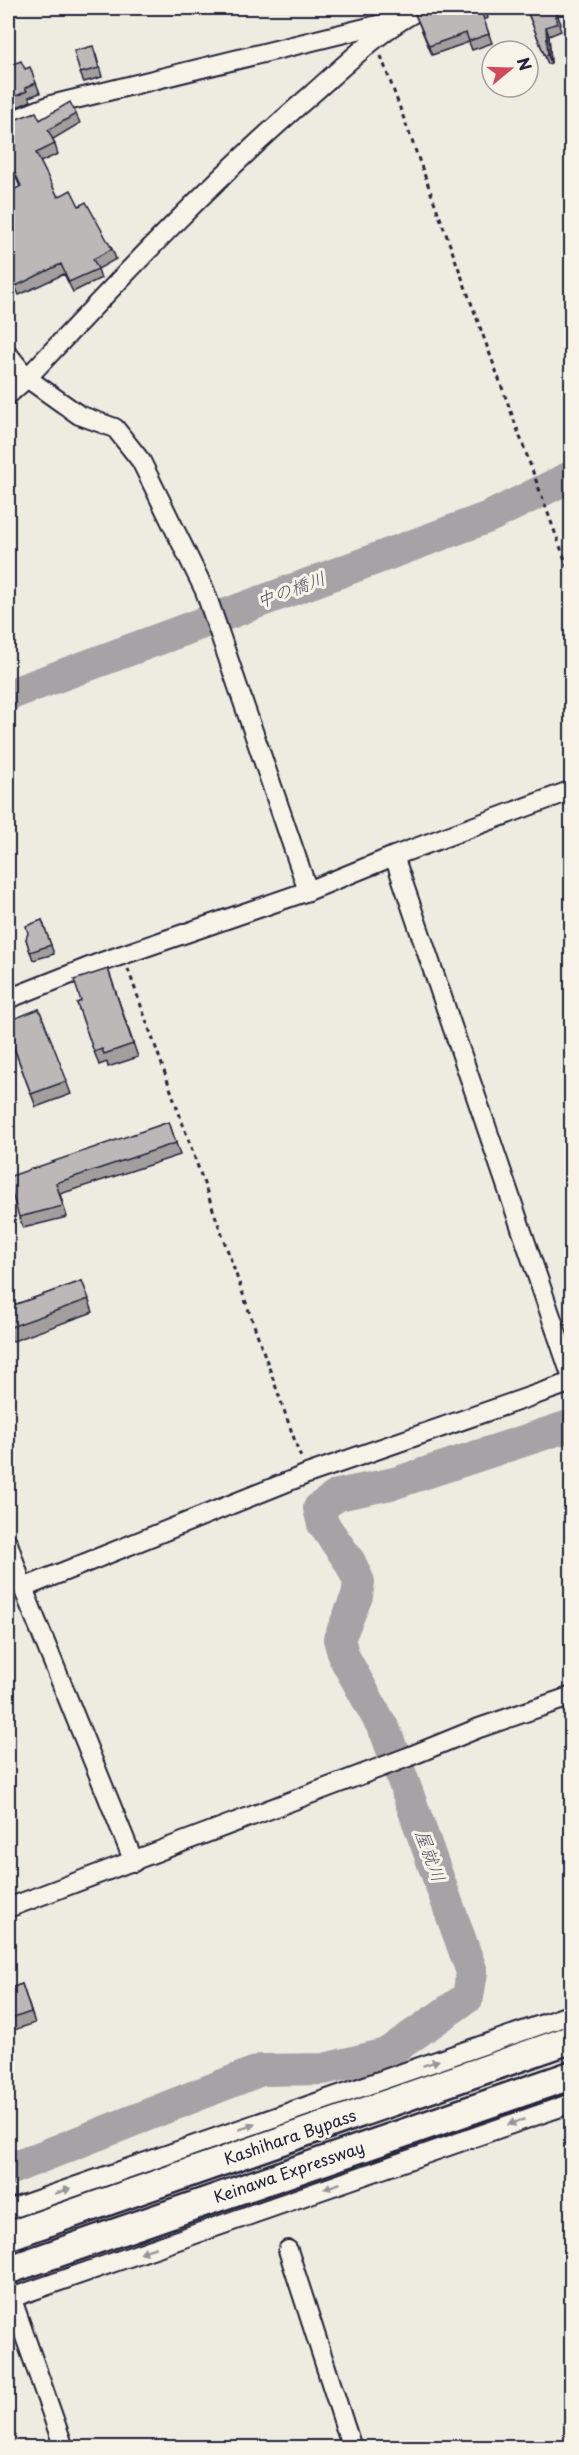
<svg xmlns="http://www.w3.org/2000/svg" width="579" height="2455" viewBox="0 0 579 2455" font-family="'Playpen Sans','Klee One',sans-serif">
	<rect width="100%" height="100%" fill="#eeebe1"/>
	<filter id="ink" filterUnits="userSpaceOnUse"><feTurbulence type="fractalNoise" baseFrequency=".0167" numOctaves="2"/><feDisplacementMap in="SourceGraphic" scale="12" xChannelSelector="R" yChannelSelector="G"/><feConvolveMatrix kernelMatrix="1 2 1 2 8 2 1 2 1" color-interpolation-filters="sRGB"/></filter>
	<g filter="url(#ink)">
		<g fill="none" stroke-linecap="round" stroke-linejoin="round">
			<g stroke="#a6a3a6" stroke-width="32">
				<polyline points="8,695 489,517 572,476"/>
				<polyline points="8,2170 261,2070 324,2069 386,2054 468,1997 472,1972 386,1733 344,1657 339,1639 357,1596 359,1582 350,1562 323,1524 319,1508 338,1495 395,1483 572,1425"/>
			</g>
			<defs>
				<g id="minor">
					<polyline points="8,122 51,105 394,21"/>
					<polyline points="8,354 27,378 79,415 115,428 141,461 205,591 308,891"/>
					<path d="M8,395L27,378C119,280 210,182 312,94C347,63 381,29 423,8"/>
					<polyline points="394,856 572,1378"/>
					<polyline points="8,999 99,963 308,891 394,856 572,790"/>
					<polyline points="8,1543 23,1588 134,1862"/>
					<polyline points="23,1588 307,1474 572,1382"/>
					<polyline points="8,1908 408,1757 479,1728 572,1696"/>
					<polyline points="8,2210 572,2014"/>
					<polyline points="288,2250 352,2448"/>
					<polyline points="8,2288 64,2448"/>
					<polyline points="8,2299 572,2103"/>
				</g>
				<g id="highway">
					<polyline points="8,2236 572,2039"/>
					<polyline points="8,2270 572,2075"/>
				</g>
			</defs>
			<use href="#minor" stroke="#22223b" stroke-width="22"/>
			<use href="#highway" stroke="#22223b" stroke-width="32"/>
			<g stroke="#22223b" stroke-width="3" stroke-dasharray="4.5 4.5" stroke-linecap="butt">
				<polyline points="381,56 572,579"/>
				<polyline points="128,969 301,1458"/>
			</g>
			<use href="#minor" stroke="#f7f3e8" stroke-width="18"/>
			<use href="#highway" stroke="#f7f3e8" stroke-width="27"/>
		</g>
		<g fill="#a19e9d" stroke="#22223b" stroke-width="1.5">
			<polygon points="425,8 502,8 487,14 488,18 484,20 492,43 472,50 469,42 432,55 415,14"/>
			<polygon points="526,8 555,8 561,24 559,25 561,31 549,36 551,63 548,64"/>
			<polygon points="96,55 102,77 84,82 80,73"/>
			<polygon points="8,66 25,69 36,83 40,93 29,97 31,101 8,111"/>
			<polygon points="76,114 80,123 53,139 58,154 40,162 58,197 79,206 112,249 116,259 98,269 101,278 73,292 64,274 19,295 8,270 8,263 13,261 8,247 11,246 8,239 8,193 20,187 13,170 8,172 8,122 40,120"/>
			<polygon points="42,920 54,954 33,960 26,939"/>
			<polygon points="108,969 138,1057 108,1067 107,1062 99,1065 77,1003 81,1001"/>
			<polygon points="39,1009 71,1094 36,1107 8,1032"/>
			<polygon points="169,1122 180,1155 60,1194 67,1217 23,1228 8,1180"/>
			<polygon points="82,1281 93,1312 8,1343 8,1307"/>
			<polygon points="22,1984 35,2023 8,2032 8,1989"/>
		</g>
		<polygon fill="#838180" stroke="#22223b" stroke-width="1.5" points="546,27 549,36 551,63 548,55"/>
		<g fill="#bbb8b7" stroke="#22223b" stroke-width="1.5">
			<polygon points="425,8 484,8 485,9 481,11 489,34 469,41 466,33 429,46 415,14"/>
			<polygon points="526,8 555,8 558,16 556,17 558,23 546,27 548,55 545,56"/>
			<polygon points="93,46 99,68 80,73 74,51"/>
			<polygon points="21,61 25,69 30,67 36,83 25,88 27,91 8,100 8,66"/>
			<polygon points="70,102 76,114 48,130 55,144 36,153 58,197 71,190 79,206 86,202 112,249 93,259 98,269 69,282 61,264 16,286 8,268 8,263 14,260 8,247 12,246 8,236 8,193 21,186 9,160 8,161 8,122 36,112 40,120"/>
			<polygon points="42,920 51,945 30,952 26,939 28,933 26,926"/>
			<polygon points="108,969 133,1044 104,1054 102,1049 94,1052 77,1003 81,1001 74,980"/>
			<polygon points="39,1009 67,1081 31,1094 8,1031 8,1021"/>
			<polygon points="169,1122 176,1143 56,1183 63,1206 19,1217 8,1180 8,1177"/>
			<polygon points="82,1281 89,1299 8,1328 8,1307"/>
			<polygon points="22,1984 31,2012 8,2020 8,1989"/>
		</g>
		<defs><path id="oneway-solid" d="M-6-.8H1V-3.2L6.5 0L1 3.2V.8H-6Z" transform="scale(1.5)"/></defs>
		<g fill="#97959a">
			<use href="#oneway-solid" transform="translate(431 2063) rotate(-19)"/>
			<use href="#oneway-solid" transform="translate(516 2122) rotate(161)"/>
			<use href="#oneway-solid" transform="translate(247 2127) rotate(-19)"/>
			<use href="#oneway-solid" transform="translate(332 2186) rotate(161)"/>
			<use href="#oneway-solid" transform="translate(63 2191) rotate(-19)"/>
			<use href="#oneway-solid" transform="translate(148 2250) rotate(161)"/>
		</g>
	</g>
	<g text-anchor="middle" stroke-width="6" stroke-linejoin="round" paint-order="stroke">
		<g font-size="16" fill="#22223b" stroke="#f7f3e8">
			<text transform="translate(290 2137) rotate(-19)" y="6">Kashihara Bypass</text>
			<text transform="translate(289 2172) rotate(-19)" y="6">Keinawa Expressway</text>
		</g>
		<g font-size="18" font-style="italic" fill="#504f60" stroke="#f7f3e8">
			<text transform="translate(291 590) rotate(-20)" y="6">中の橋川</text>
			<text transform="translate(430 1856) rotate(70)" y="6">屋就川</text>
		</g>
	</g>
	<rect width="579" height="2455" fill="none" stroke="#f7f3e8" stroke-width="30"/>
	<rect x="15" y="15" width="549" height="2425" fill="none" stroke="#22223b" stroke-width="2" filter="url(#ink)"/>
	<g transform="translate(510 69) rotate(71)"><circle r="28" fill="#f7f3e8" stroke="#a29fa3" stroke-width="1.5"/>
	<path d="M0-4.5L10 22L0 15L-10 22Z" fill="#d1495b"/>
	<text y="-9" font-size="16" font-weight="bold" text-anchor="middle" fill="#22223b">N</text>
	</g>
</svg>
